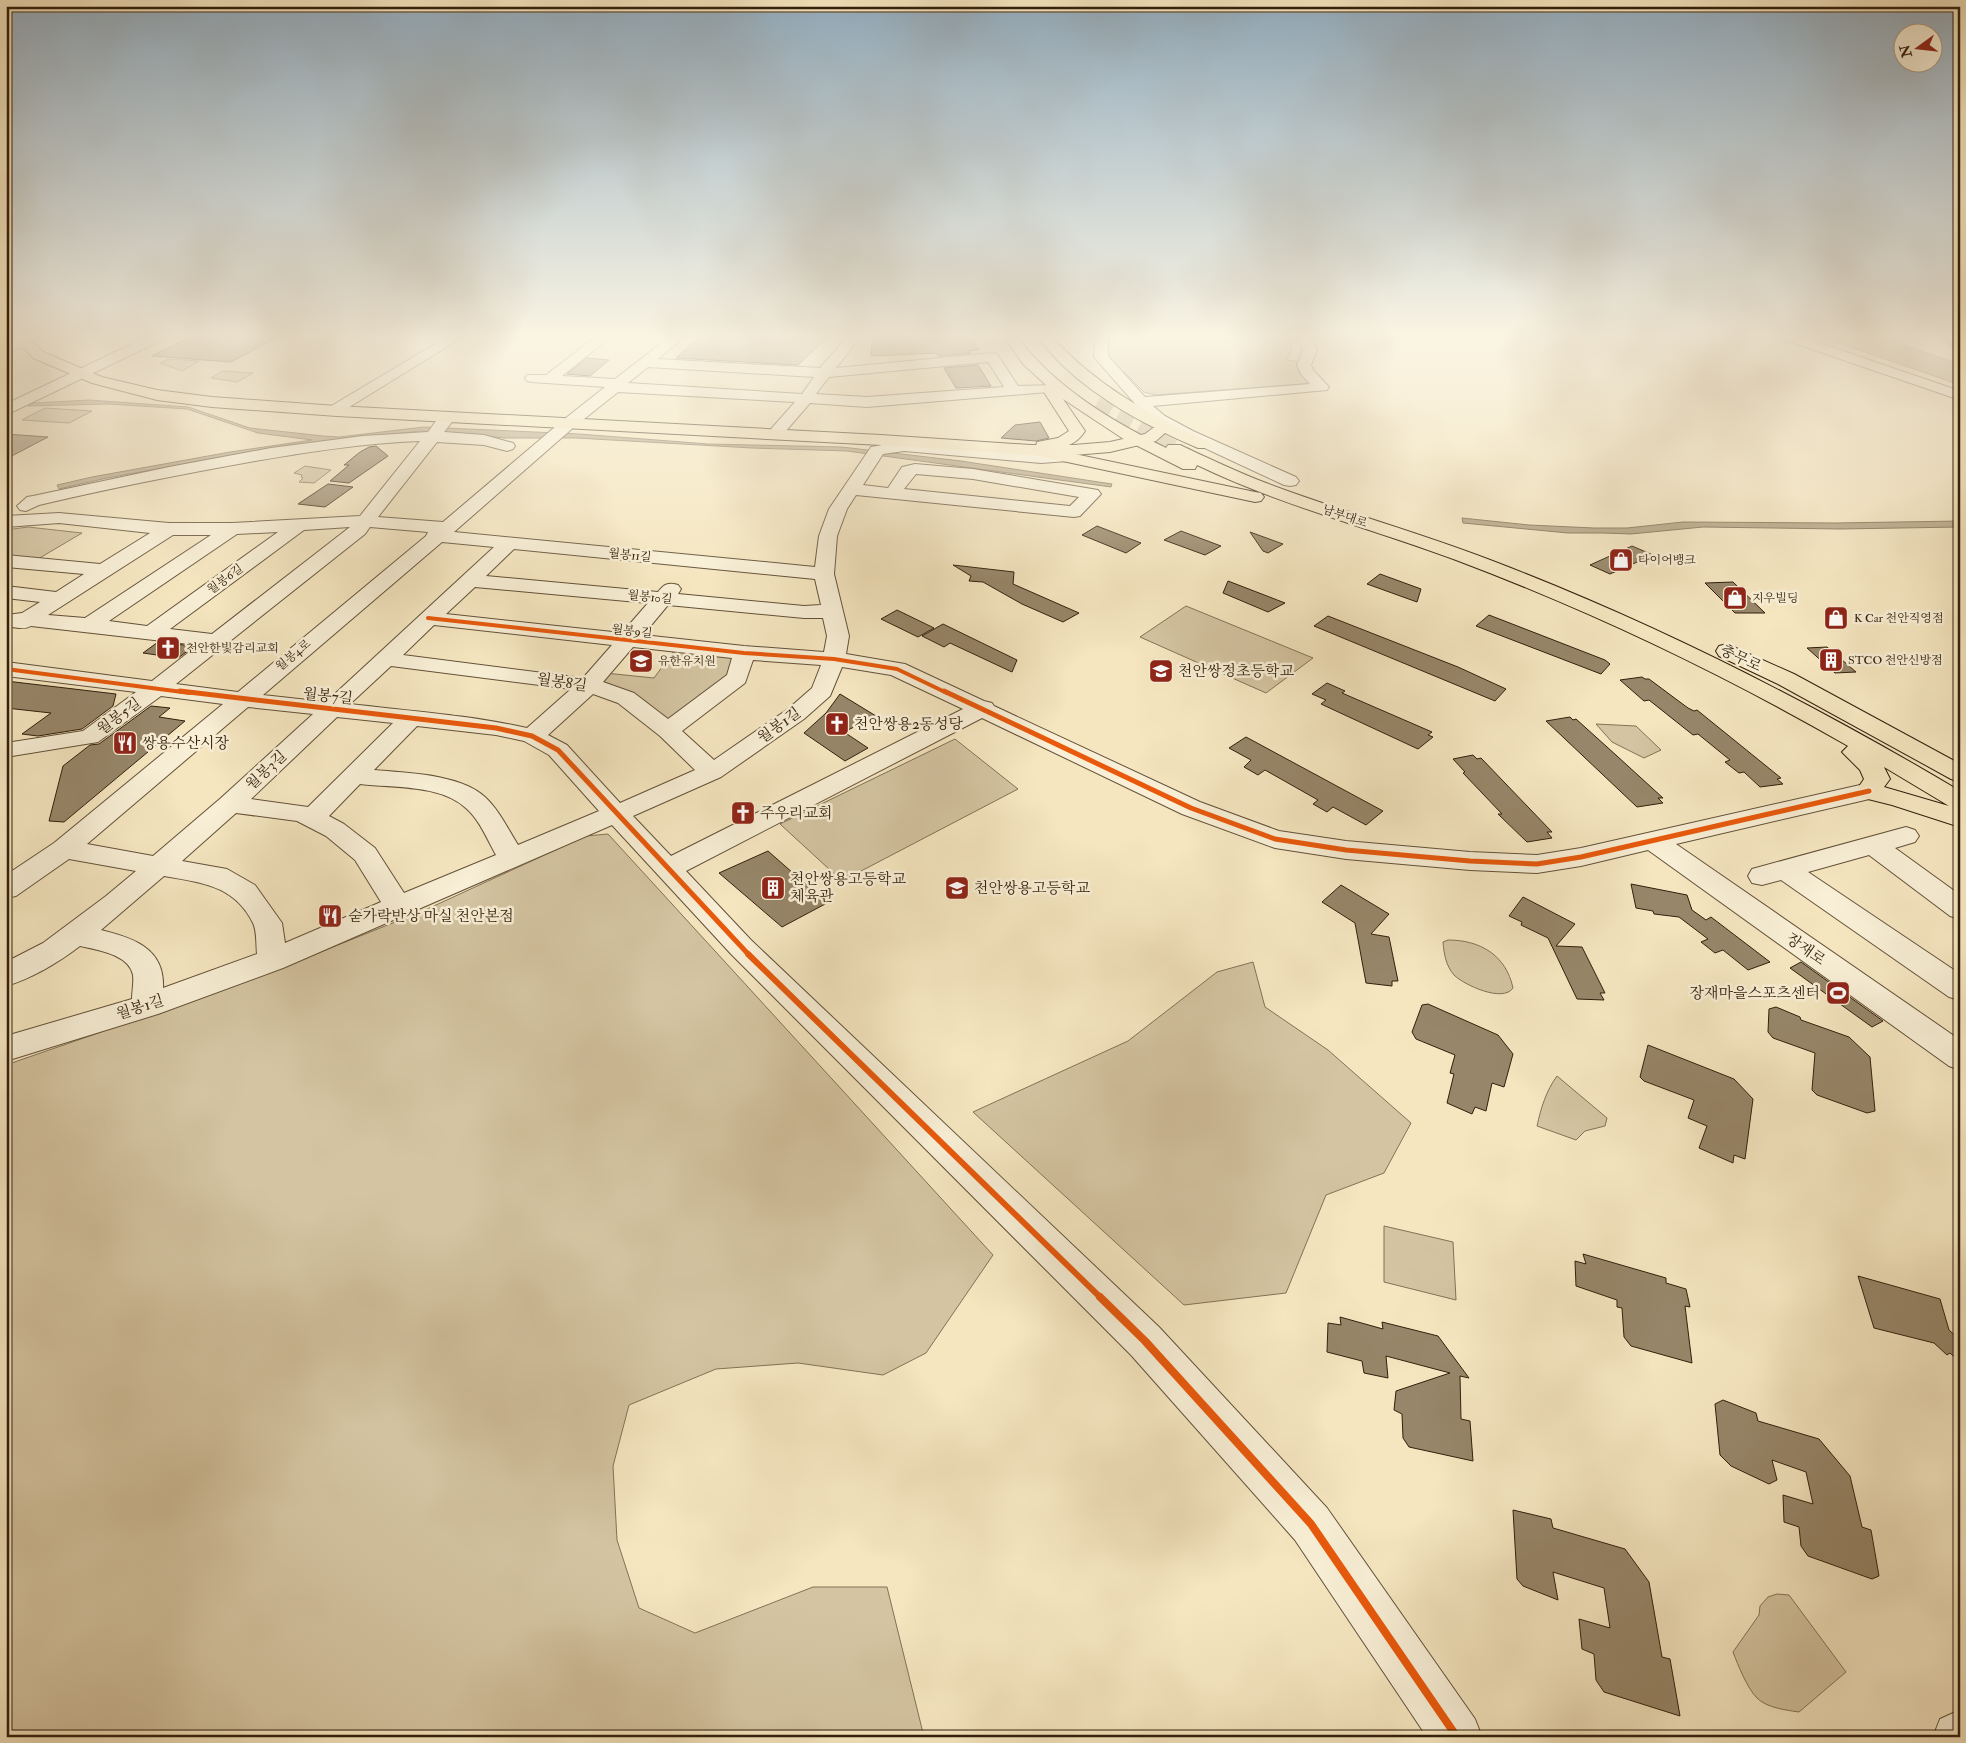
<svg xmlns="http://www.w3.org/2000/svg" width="1966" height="1743" viewBox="0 0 1966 1743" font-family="'IM FELL Double Pica','Noto Serif KR',serif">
	<rect width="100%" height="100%" fill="#f5e6c0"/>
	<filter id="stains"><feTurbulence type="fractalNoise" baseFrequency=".004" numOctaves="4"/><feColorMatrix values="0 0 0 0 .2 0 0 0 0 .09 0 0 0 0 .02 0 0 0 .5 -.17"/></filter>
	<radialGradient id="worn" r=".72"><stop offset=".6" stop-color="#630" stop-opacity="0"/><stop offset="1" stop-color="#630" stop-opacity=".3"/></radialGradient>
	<g fill="#d4c4a1" stroke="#837256">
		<polygon points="1105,335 1298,335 1302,338 1296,338 1298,342 1290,342 1292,349 1287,360 1301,362 1310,382 1303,384 1156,395 1144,392 1123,371 1120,372 1106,358"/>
		<polygon points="167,360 167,359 199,361 182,371 160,363"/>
		<polygon points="222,371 253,373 237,382 211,378"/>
		<polygon points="45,408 92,411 69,423 22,420"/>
		<polygon points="305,466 331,470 314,483 299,482 303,478 301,477 302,475 294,473"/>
		<polygon points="28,527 82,533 38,559 6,557 6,530"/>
		<polygon points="1186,606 1313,658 1266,693 1140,637"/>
		<polygon points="676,648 729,654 737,661 733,678 671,723 595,684 605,673 654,678"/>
		<polygon points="1596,724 1636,726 1661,750 1644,758 1612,742"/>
		<polygon points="955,739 1018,789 842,881 780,824"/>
		<polygon points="608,834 993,1255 926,1353 883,1375 798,1363 716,1369 629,1405 613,1466 617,1540 639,1608 695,1633 813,1587 887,1587 924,1737 6,1737 6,1065 248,981 425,910 586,836"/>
		<path d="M1448,940C1480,940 1506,955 1513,988C1503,1003 1464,985 1454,975C1446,966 1444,954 1443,942Z"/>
		<polygon points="1253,962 1265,1007 1328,1050 1411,1123 1384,1173 1326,1195 1286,1293 1184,1305 973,1112 1128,1041 1217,972"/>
		<path d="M1557,1076L1607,1118L1605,1126L1585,1131L1576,1140L1537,1126C1541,1108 1546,1091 1557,1076Z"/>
		<polygon points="1384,1226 1453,1242 1456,1300 1384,1282"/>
		<path d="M1777,1594L1789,1595L1846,1672L1799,1712C1786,1710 1767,1708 1757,1698C1747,1688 1738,1665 1733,1652L1759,1615L1760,1606L1768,1597Z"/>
	</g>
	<g fill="#b3a282" stroke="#7f6e52">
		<polygon points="1816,335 1873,335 1960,364 1960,385"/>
		<polygon points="89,400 188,407 250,428 323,436 339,437 424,427 579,434 708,444 842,447 961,461 1112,484 1111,487 847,451 752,448 576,438 505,438 420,431 275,448 107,478 59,489 57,485 92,477 230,452 312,440 258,433 187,409 108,404 28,406 34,403"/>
		<polygon points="1462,518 1529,525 1594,528 1627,528 1683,522 1835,523 1960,521 1960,527 1840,529 1703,527 1631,534 1604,533 1568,533 1463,523"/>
	</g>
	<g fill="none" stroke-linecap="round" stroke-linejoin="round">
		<g stroke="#7f6e52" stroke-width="3">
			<polyline points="1939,335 1960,352"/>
			<polyline points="1941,336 1960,337"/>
		</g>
	</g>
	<g fill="#978669" stroke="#321f0b">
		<polygon points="194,335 282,335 231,362 152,356"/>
		<polygon points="702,335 830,335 798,365 676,358"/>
		<polygon points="873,335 969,335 979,350 969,351 971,353 938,356 936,353 871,356"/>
		<polygon points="587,358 609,360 590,376 567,374"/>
		<polygon points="978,365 991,386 956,388 944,368"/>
		<polygon points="1040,422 1049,438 1036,441 1001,438 1015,425"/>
		<polygon points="6,434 48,437 6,459"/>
		<polygon points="376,446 388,456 349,483 330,481 349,465 344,465 360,452 369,447"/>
		<polygon points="328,484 353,487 325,507 298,504"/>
		<polygon points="1097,526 1141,543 1126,553 1082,535"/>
		<polygon points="1181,531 1221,546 1205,555 1164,540"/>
		<polygon points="1250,532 1283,544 1268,553 1263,551"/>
		<polygon points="1632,546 1653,555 1610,574 1590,565"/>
		<polygon points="953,565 1014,572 1013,584 1079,613 1063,622 1022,604 983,582 969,581 971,576"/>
		<polygon points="1380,574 1421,589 1417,602 1367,584"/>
		<polygon points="1228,581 1285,603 1268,612 1223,593"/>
		<polygon points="1733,582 1765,613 1735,613 1705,583"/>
		<polygon points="897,610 934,628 918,637 881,619"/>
		<polygon points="1489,615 1605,660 1610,664 1601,674 1476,626"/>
		<polygon points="1328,616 1458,667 1506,689 1495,701 1314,626"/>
		<polygon points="943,624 1017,660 1012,672 950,643 944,647 922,636"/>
		<polygon points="158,642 184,645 193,647 178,658 143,653"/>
		<polygon points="1827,647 1856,672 1835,673 1807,648"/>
		<polygon points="1642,677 1645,679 1649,679 1688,708 1694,711 1697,710 1781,778 1777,779 1783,784 1760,787 1744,772 1739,773 1725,762 1730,760 1698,734 1693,735 1649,700 1644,701 1620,680"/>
		<polygon points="6,681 57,687 116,694 113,706 82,729 38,736 22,734 51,713 6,708"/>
		<polygon points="1327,683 1345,691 1342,693 1432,732 1428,735 1433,737 1418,749 1321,704 1326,700 1312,694"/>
		<polygon points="840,694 876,716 844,732 868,748 845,761 804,733 826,713"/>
		<polygon points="151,706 170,708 159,717 185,721 64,822 49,821 63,766 90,745 99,744"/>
		<polygon points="1570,717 1573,720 1576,719 1617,756 1663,798 1658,798 1663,803 1637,807 1546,721"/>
		<polygon points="1246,737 1383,811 1366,825 1333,807 1327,812 1313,804 1318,800 1265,770 1258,775 1244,767 1251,760 1229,748"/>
		<polygon points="1473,755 1477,759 1481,758 1552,832 1547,832 1552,838 1527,842 1498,814 1502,814 1463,773 1465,772 1453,759"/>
		<polygon points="768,851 827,903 782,927 719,873"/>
		<polygon points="1631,884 1687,895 1692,910 1706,920 1711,917 1770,962 1748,970 1723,950 1715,953 1701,942 1708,939 1679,917 1654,914 1653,911 1636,908"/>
		<polygon points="1341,885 1389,914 1371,934 1389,937 1398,981 1392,981 1392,986 1366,983 1355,923 1322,902"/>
		<polygon points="1523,897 1575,924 1556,946 1582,947 1605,993 1600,993 1604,1000 1577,999 1548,938 1521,925 1522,922 1509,916"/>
		<polygon points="1801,962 1883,1021 1872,1027 1790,968"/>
		<polygon points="1428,1004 1498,1035 1513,1054 1504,1087 1492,1083 1486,1111 1475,1107 1472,1114 1447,1103 1454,1074 1450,1073 1455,1055 1416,1039 1412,1032 1422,1005"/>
		<polygon points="1776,1007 1800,1017 1801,1020 1849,1037 1870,1057 1875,1111 1867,1113 1817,1095 1812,1090 1815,1053 1773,1038 1768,1032 1769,1009"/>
		<polygon points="1648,1045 1734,1079 1753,1099 1745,1159 1734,1155 1733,1163 1699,1148 1707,1126 1688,1118 1694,1100 1644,1081 1640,1077"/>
		<polygon points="1583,1254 1666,1278 1666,1283 1686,1289 1690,1307 1685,1306 1692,1363 1631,1346 1624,1337 1622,1308 1617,1307 1617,1300 1576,1286 1575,1261 1586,1264"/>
		<polygon points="1858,1276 1940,1299 1949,1330 1960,1340 1960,1362 1950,1353 1947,1355 1934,1343 1874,1328"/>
		<polygon points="1340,1317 1383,1329 1382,1322 1438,1336 1469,1378 1460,1376 1461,1419 1470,1421 1473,1461 1409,1447 1403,1438 1402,1414 1394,1410 1396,1391 1450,1373 1386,1356 1388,1378 1364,1373 1362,1361 1327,1352 1328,1323 1341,1325"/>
		<polygon points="1723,1400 1756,1413 1758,1421 1819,1439 1850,1476 1862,1527 1871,1530 1879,1576 1872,1579 1808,1556 1801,1546 1799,1527 1784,1522 1783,1495 1813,1504 1806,1472 1772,1460 1777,1480 1769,1484 1731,1466 1720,1455 1715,1404"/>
		<polygon points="1513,1510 1551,1519 1553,1528 1625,1549 1649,1582 1662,1657 1670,1659 1680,1716 1604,1692 1596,1680 1594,1654 1582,1649 1579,1619 1610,1628 1604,1588 1553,1572 1558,1600 1523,1586 1517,1579"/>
	</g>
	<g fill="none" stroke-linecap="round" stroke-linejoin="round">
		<polyline stroke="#cebe9c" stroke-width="16" stroke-dasharray="16 8" stroke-linecap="butt" points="1096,405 1174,448"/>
		<defs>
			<g id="minor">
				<polygon points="151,335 168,335 166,338 6,415 6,404"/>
				<polygon points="450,335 466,335 338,414 328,414 325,411 328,408"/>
				<path d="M598,335H613L562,376L615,379L672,335H687L658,359L820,368L849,335H862L836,368L992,353L997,354L1018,386L1053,385L1055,388L1053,391L1048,392L867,407L810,403L785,432H773L771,429L795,402L618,392L574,427L454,532L815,567L819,536L829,509L871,447L904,441L1041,453H1068L1070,457L1068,461L1041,463L904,451L883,454L863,485L888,488L902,467L915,464L973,469L1092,489L1098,490L1101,494L1080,516L1074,517L856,495L847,509L837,536L834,574L849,636L846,654L905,664L984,701L992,703L994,706L1200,802L1279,831L1346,841L1470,852L1537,855L1581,848L1869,783L1878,785L1882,791L1878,797L1676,844L1960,1040V1070L1949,1066L1648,850L1581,866L1537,873L1470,870L1346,859L1275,848L1182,814L982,718L686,871L751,940L1159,1327L1327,1508L1475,1719L1482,1737H1427L1295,1540L1131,1355L731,954L612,825L283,968L158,1014L6,1061V1036L132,999C132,991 134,983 133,975C129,954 97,950 80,946C59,962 33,978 6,986V962L43,943L106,896L136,871L69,859L16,896L6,898V875L54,843L223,704L161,696L98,742L6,757V743L83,731L136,692L6,676V662L152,681L198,645L31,626C22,631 15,626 6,627V615L22,613L40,602L6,598V586L56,592L84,574L6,567V555L100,564L150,533L59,523L6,527V516L59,513L169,523H232L360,516L420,441C364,443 309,452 255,461C182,474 111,488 39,505L26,511L20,510L17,506L27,497L33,496L169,467L271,448L363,436L428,432C435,423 441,410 454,414L456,417L444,432L484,435L513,443L515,446L513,449L507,451L484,445L437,442L378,517L443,522L562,421L605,387L532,382L527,381L525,378L527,375H546ZM988,362L1004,387L867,397L816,394L829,377ZM648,367L814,377L802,394L628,383ZM916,474L973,479L1079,497L1070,506L904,489ZM350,527L212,634L170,629L304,530ZM370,527L428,532L426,536L238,692L176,684L365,534ZM278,532L147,626L109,621L237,534ZM173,535H211L85,618L48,615ZM442,542L494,547L326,702L263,695ZM514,549L815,579L821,605L804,606L678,594L681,589L678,585C668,582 664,584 658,592L486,576ZM475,587L648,603L622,633L446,614ZM668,605L804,618H823L827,636L824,652L744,646L643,635ZM434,625L612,645L583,678L403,655ZM633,647L732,658L727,675L668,719L634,693L603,682ZM753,660L821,665L812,688L788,709L714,760L682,731L745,683ZM391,666L571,689L527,728C469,715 409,711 350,704ZM842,667L891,675L963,709L671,856L633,816L721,777L804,719L830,696ZM593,694L618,703L660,736L695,770L620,803L567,745L548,735ZM248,707L313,714L221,798L153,856L87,844ZM337,717L393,723L308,807L251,799ZM417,726L496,735L524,741L549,755L599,811L518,845C508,829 499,810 485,797C460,774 407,773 374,770ZM360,784C393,788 441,784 467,809C480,821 487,839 496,855L404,893L375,848L344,824L329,816ZM236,813L297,821L326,836L355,860L381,902L285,943L282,923L255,885L227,869L182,861ZM164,876C202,883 234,885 253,923C257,931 256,945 257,954L163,988C165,948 133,938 101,930Z"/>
				<polygon points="1095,335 1108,335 1108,356 1145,397 1310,384 1301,374 1297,365 1303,350 1297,335 1311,335 1317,350 1311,365 1313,370 1329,387 1327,390 1153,406 1165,416 1193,431 1296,477 1299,481 1296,485 1290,486 1284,485 1181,437 1153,422 1144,414 1094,357"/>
				<polygon points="1777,335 1796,335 1960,391 1960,400 1779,338"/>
				<polygon points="25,339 32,343 30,346 6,351 6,343"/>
				<polygon points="1906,827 1915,830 1919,836 1915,842 1895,848 1960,895 1960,919 1950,916 1869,855 1808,872 1960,974 1960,1000 1949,997 1781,880 1762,885 1752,883 1748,876 1752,869"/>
				<polygon points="1960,1710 1960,1737 1933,1737 1940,1719"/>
			</g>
			<polygon id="major" points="13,335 26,335 43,352 102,377 157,390 212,397 337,406 881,435 1031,445 1074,445 1110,442 1145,434 1153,428 1165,428 1167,431 1156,441 1110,452 1074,455 1031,455 881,445 337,416 212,407 157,400 92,383 33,358"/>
			<g id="highway">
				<path d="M1003,335H1016C1053,386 1110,420 1166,448L1168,445H1180C1208,458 1237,472 1266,483C1343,512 1422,533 1498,563C1659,625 1812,703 1960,791V827L1892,805L1860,797L1856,791L1864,779L1860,770L1842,752L1848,746C1723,674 1591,611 1456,560C1370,528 1280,505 1197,465L1195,469H1183L1122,438L1063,399L1085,431C1077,444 1066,447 1051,449L1255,492L1261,493L1264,497L1261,501L1255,502L1025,453L1023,450L1025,447L1036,446L1037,442L1058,438L1069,431L1042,389L1046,385L1023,364ZM1884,767L1949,806L1884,787L1890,779Z"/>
				<path d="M1037,335H1050C1094,384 1149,415 1210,442L1212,445L1210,448H1198C1149,427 1101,402 1061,364C1053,355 1042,345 1037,335Z"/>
				<polygon points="1727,644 1794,674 1960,764 1960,782 1951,779 1778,684 1719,656 1716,651 1719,646"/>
			</g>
		</defs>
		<use href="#minor" stroke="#635138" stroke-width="2"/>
		<use href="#major" stroke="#321f0b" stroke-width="2"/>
		<use href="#highway" stroke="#321f0b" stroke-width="2"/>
		<use href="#minor" fill="#f8efd6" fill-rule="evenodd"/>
		<use href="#major" fill="#f5e6c0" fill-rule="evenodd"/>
		<use href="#highway" fill="#f5e6c0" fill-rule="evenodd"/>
		<defs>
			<g id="cycleway-far3">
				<polyline points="428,618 744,653 834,659 897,669 947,693"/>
				<polyline points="6,669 190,693"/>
			</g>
			<g id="cycleway-far2">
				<polyline points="180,691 496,728 532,736 558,750 750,956"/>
				<polyline points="944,691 1191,808 1275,839 1346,850 1470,861 1537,864 1581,857 1869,791"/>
			</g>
			<polyline id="cycleway-far1" points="748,954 1101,1298"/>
			<polyline id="cycleway" points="1100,1297 1145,1341 1311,1524 1457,1737"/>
		</defs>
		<use href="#cycleway-far3" stroke="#f8efd6" stroke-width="6"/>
		<use href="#cycleway-far2" stroke="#f8efd6" stroke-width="8"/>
		<use href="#cycleway-far1" stroke="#f8efd6" stroke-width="9"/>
		<use href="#cycleway" stroke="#f8efd6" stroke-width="11"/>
		<use href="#cycleway-far3" stroke="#e8590c" stroke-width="4"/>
		<use href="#cycleway-far2" stroke="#e8590c" stroke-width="5"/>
		<use href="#cycleway-far1" stroke="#e8590c" stroke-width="6"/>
		<use href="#cycleway" stroke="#e8590c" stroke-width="8"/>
	</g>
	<linearGradient id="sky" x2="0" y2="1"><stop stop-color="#93adbf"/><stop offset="0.58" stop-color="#faf4e3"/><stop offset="1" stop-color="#faf4e3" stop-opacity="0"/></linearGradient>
	<rect width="1966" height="579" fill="url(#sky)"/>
	<defs>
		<symbol id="shop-square" viewBox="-11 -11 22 22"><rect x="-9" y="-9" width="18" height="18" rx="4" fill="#8f2418" stroke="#f8efd6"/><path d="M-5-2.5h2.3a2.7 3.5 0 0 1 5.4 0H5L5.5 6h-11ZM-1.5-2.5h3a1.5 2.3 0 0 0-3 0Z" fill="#fff"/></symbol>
		<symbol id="church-square" viewBox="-11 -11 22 22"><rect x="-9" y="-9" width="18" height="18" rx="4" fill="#8f2418" stroke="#f8efd6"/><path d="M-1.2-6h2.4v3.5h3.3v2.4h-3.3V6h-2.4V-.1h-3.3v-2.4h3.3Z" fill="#fff"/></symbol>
		<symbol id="building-square" viewBox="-11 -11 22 22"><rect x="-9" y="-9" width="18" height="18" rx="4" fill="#8f2418" stroke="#f8efd6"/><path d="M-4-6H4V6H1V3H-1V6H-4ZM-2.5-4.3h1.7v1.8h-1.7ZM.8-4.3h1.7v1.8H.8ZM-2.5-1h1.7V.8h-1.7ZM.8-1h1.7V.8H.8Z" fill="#fff"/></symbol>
		<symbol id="school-square" viewBox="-11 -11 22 22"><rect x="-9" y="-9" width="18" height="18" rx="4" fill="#8f2418" stroke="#f8efd6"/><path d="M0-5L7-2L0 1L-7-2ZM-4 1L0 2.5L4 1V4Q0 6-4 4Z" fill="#fff"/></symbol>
		<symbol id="restaurant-square" viewBox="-11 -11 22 22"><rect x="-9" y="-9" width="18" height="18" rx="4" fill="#8f2418" stroke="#f8efd6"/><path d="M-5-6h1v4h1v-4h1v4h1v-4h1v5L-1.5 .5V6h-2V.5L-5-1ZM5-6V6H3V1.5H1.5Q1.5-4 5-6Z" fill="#fff"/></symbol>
		<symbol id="stadium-square" viewBox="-11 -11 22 22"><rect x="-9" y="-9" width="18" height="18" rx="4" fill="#8f2418" stroke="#f8efd6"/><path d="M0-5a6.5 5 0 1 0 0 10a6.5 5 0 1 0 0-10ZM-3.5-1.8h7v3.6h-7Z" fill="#fff"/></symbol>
	</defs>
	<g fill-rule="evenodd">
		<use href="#shop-square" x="1607" y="546" width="28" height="28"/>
		<use href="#shop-square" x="1721" y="584" width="28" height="28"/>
		<use href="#shop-square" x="1822" y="604" width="28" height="28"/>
		<use href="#church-square" x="154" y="634" width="28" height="28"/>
		<use href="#building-square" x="1817" y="646" width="28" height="28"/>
		<use href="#school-square" x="627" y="647" width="28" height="28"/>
		<use href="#school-square" x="1147" y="657" width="28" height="28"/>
		<use href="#church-square" x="823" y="710" width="28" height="28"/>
		<use href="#restaurant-square" x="111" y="729" width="28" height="28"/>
		<use href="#church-square" x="729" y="799" width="28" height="28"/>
		<use href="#building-square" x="759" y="874" width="28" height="28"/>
		<use href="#school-square" x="943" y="874" width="28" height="28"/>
		<use href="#restaurant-square" x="316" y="902" width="28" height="28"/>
		<use href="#stadium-square" x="1824" y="979" width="28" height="28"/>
	</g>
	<g text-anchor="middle" stroke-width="5" stroke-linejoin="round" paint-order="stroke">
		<g font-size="12" fill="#321f0b" stroke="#f8efd6">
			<text transform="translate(1345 516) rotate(19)" y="4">남부대로</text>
			<text transform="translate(630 555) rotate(6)" y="4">월봉11길</text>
			<text transform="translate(225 579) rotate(-36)" y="4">월봉6길</text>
			<text transform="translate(650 597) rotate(6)" y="4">월봉10길</text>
			<text transform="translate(632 631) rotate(6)" y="4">월봉9길</text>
			<text transform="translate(293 655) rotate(-40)" y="4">월봉4로</text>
		</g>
		<g font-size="12" fill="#321f0b" stroke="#f8efd6" text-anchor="start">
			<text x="1638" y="564">타이어뱅크</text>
			<text x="1752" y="602">지우빌딩</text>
			<text x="1854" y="622">K Car 천안직영점</text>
			<text x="186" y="652">천안한빛감리교회</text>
			<text x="1848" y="664">STCO 천안신방점</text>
			<text x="658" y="665">유한유치원</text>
		</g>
		<g font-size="15" fill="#321f0b" stroke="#f8efd6">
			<text transform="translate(1741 658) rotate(25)" y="5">충무로</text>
			<text transform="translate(562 682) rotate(8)" y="5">월봉8길</text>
			<text transform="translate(328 696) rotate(6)" y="5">월봉7길</text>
			<text transform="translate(119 716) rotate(-37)" y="5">월봉5길</text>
			<text transform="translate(779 725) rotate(-36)" y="5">월봉1길</text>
			<text transform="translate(266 770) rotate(-43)" y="5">월봉3길</text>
			<text transform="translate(1806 949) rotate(35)" y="5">장재로</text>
			<text transform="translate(140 1007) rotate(-18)" y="5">월봉1길</text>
		</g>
		<g font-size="15" fill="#321f0b" stroke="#f8efd6" text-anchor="start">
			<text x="1178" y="676">천안쌍정초등학교</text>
			<text x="854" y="729">천안쌍용2동성당</text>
			<text x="142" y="748">쌍용수산시장</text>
			<text x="760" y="818">주우리교회</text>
			<text x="790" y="884">천안쌍용고등학교<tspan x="790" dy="17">체육관</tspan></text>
			<text x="974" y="893">천안쌍용고등학교</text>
			<text x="348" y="921">숟가락반상 마실 천안본점</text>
			<text x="1820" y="998" text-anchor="end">장재마을스포츠센터</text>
		</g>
	</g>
	<rect width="1966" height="1743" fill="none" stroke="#f5e6c0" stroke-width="25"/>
	<rect x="8" y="8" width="1951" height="1728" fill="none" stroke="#321f0b" stroke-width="2.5"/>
	<rect x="12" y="12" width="1941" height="1718" fill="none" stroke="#321f0b"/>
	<g transform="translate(1918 48) rotate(255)"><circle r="24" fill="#f8efd6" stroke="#a99c85"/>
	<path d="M0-4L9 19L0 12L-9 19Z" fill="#8f2418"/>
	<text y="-8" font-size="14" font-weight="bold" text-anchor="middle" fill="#321f0b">N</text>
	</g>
	<rect width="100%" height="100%" filter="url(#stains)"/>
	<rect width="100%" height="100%" fill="url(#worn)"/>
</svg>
